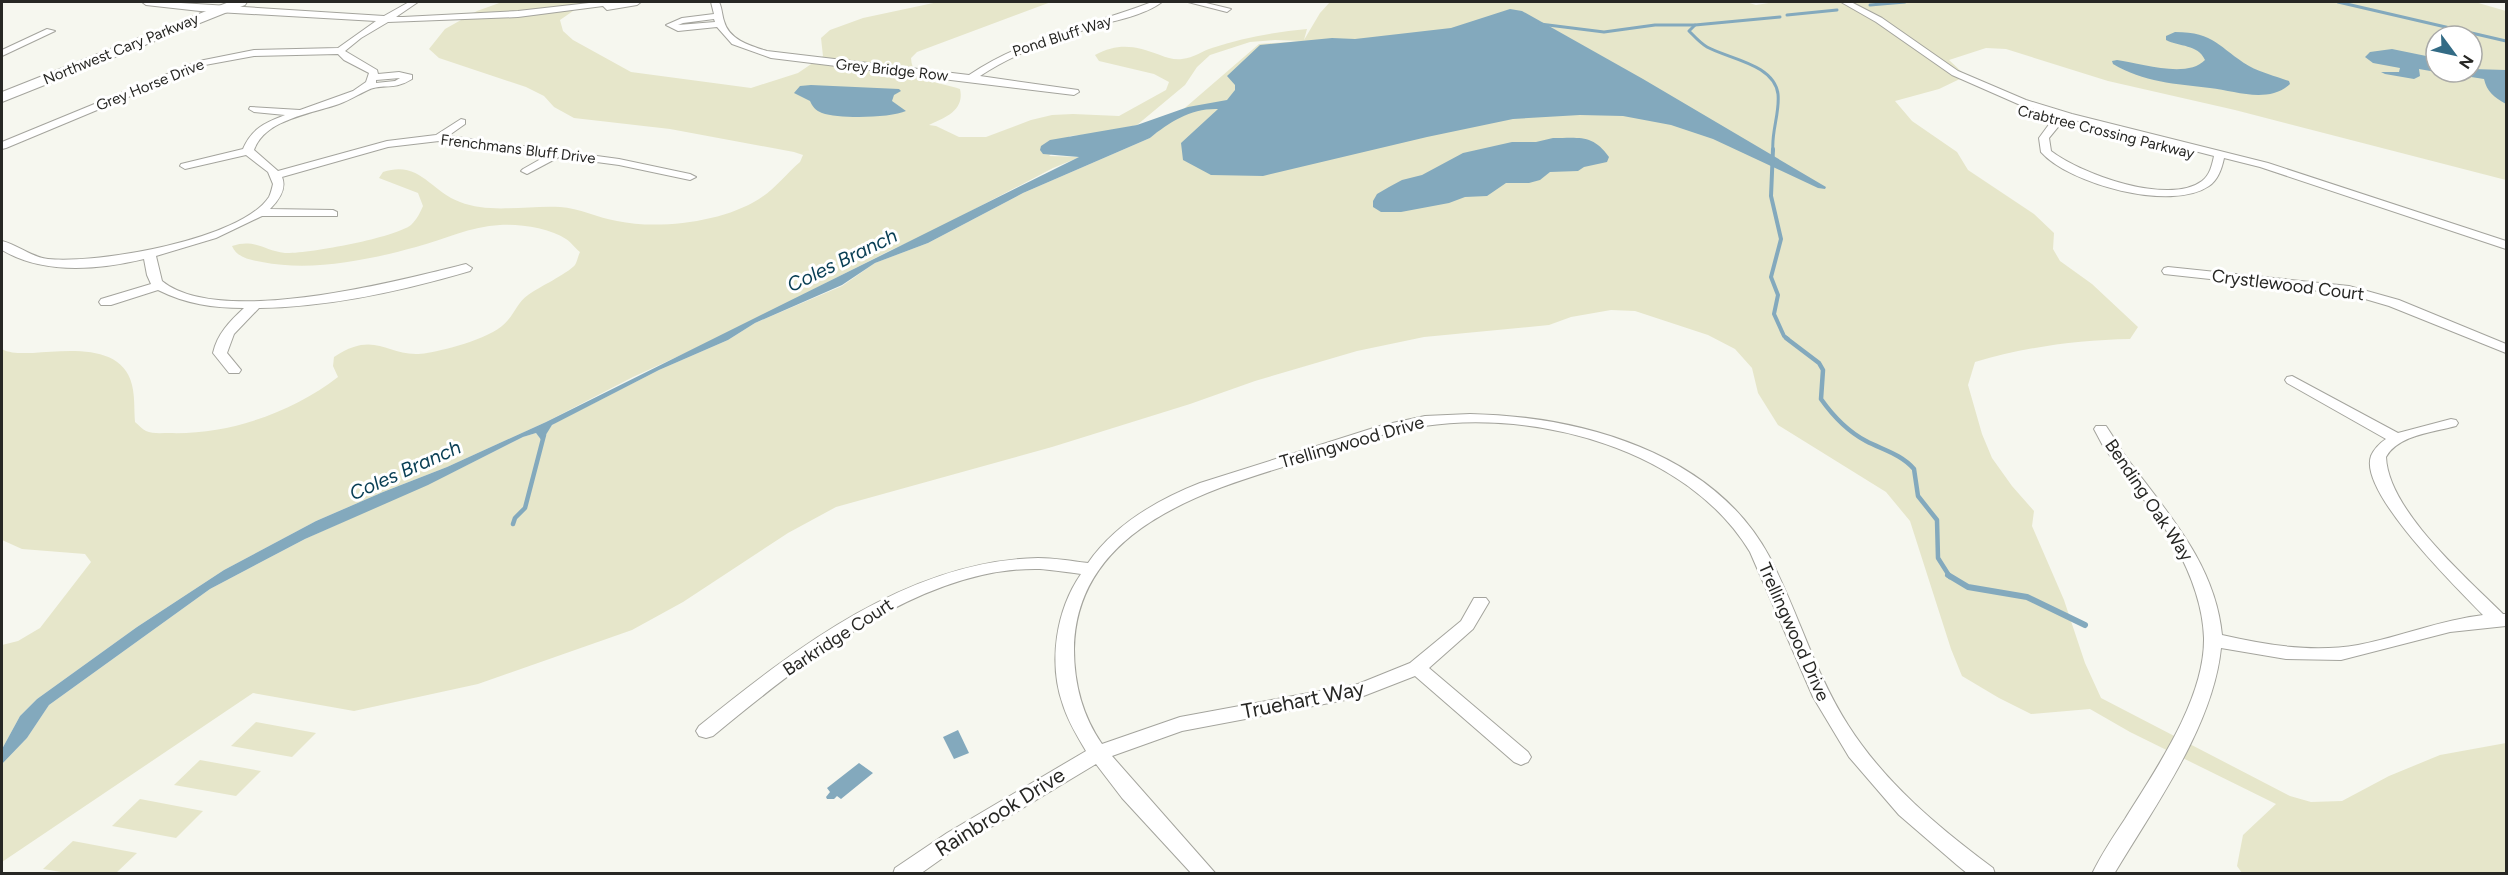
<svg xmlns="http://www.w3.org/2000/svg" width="2508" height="875" viewBox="0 0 2508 875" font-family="Figtree,sans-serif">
	<rect width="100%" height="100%" fill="#f6f7ef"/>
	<g fill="#e6e6ca" fill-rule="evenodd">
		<path d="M502,2H586L560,20L563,31L573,40L631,72L751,88L798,73L823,56L821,38L830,30L863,18L938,2H1051L917,52L911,58C912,83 941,82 960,89C965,111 944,118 929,125L936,126L959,137H986L1031,120L1052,115L1073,114L1119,116L1166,90L1169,82L1154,74L1099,61L1095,55C1119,42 1136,46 1160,55C1167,58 1175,60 1182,59C1194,58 1202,51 1212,48C1243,38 1275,32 1307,29L1304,40L1320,13L1330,2H1746L1756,5L1775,2H2475L2506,11V180L2235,110L2108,81L2006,49L1986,48L1949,60L1966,76L1939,89L1895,101L1912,121L1957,152L1968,170L2034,214L2054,233L2053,249L2060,261L2092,284L2138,327L2130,339C2077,340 2026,347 1975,362L1968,385L1982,434L1992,458L2012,486L2034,511L2032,526L2064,600L2085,663L2101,698L2290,796L2311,802L2342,801L2389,776L2440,755L2506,743V873H2242L2237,866L2243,835L2276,804L2130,732L2090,709L2031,714L1999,698L1962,676L1951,649L1910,521L1886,492L1778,425L1758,393L1752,368L1735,349L1708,335L1635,311L1611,310L1571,317L1549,325L1424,337L1357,351L1255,381L1190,404L1052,447L836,507L788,533L683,602L632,630L478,684L354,711L253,693L2,862V764L27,738L49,705L210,589L305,539L455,471L523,437L536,433L540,438C548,434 548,427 555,423L659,370L728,340L755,323L842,286L875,263L928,243L1023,193L1150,138L1259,44L1302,41L1275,40L1250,42L1210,55L1197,67L1185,85L1137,125L1102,133L1070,136L1049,156L1080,157L1053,168L931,232L891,250L718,338L633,377L546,422L447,467L383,492L316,521L224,570L137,627L37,699L20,716L2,749V645L18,641L40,628L91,562L85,554L22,549L2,540V349C10,354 23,353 33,353C67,351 122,343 132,385C135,397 134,410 135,422C139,425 142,429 146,431C152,434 162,433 169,433C228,435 291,413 338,377L333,366L334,357C378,328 388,360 427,353C449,349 494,338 508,320C515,312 518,302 528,295C539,287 567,274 575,265C577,262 578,256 580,252C575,248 571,242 566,239C549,228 520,224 500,225C471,226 443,240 416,247C368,260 312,272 262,262C251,260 237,258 232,246C255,238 264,251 285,253C307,254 394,238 411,225C417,219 420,213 423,206L418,193L379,178L383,172C420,160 430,191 460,202C490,214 528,205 560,207C579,208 598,218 617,221C659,230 723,222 759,199C775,189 786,174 800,162L803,155L794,152L670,129L574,118L554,107L544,96L526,87L439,58L429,49L445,29L477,11ZM2436,36H2472V72H2436Z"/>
		<polygon points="256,722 316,733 292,757 231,746"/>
		<polygon points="200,760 261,771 236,796 174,785"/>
		<polygon points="140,799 203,811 176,838 112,826"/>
		<polygon points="73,841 137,853 116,873 67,873 43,869"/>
	</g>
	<g fill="#83a9bd">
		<path d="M1510,9L1522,11L1643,79L1826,187L1825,189L1818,188L1713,139L1671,125L1623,116L1580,115L1513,119L1427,137L1263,176L1211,175L1183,160L1181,143L1218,109C1192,108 1169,122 1150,138L1023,193L928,243L875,263L842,285L755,323L728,340L659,370L552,425L542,441L536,433L523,437L428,485L305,539L210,589L49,705L27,738L2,764V749L20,716L37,699L137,627L224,570L316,521L383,492L447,467L546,422L1079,157L1043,154L1040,150L1041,146L1050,140L1137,125L1188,107L1227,100L1235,90V85L1227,76L1260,45L1332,38L1355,39L1451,28Z"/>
		<path d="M2175,32C2215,32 2219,48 2249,66C2262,73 2275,76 2289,81L2290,84C2268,104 2236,91 2210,88C2176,84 2143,82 2113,64L2112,61L2117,60C2140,63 2187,79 2205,60C2198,44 2179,47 2166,40V36Z"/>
		<polygon points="2392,49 2436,58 2436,72 2419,69 2420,76 2414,79 2385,74 2381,72 2399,72 2400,68 2373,63 2365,57 2370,52"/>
		<path d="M2472,69L2506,70V104C2494,97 2487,92 2484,79L2439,72H2472Z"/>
		<path d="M811,85L899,89L901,91L894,95L892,101L906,111C891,118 839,119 822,113C816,111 812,106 810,101L794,93L800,86Z"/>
		<path d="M1553,138C1579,138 1593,134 1609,157L1607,162L1584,167L1578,171L1550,172L1540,180L1529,183H1506L1487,196L1465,197L1449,203L1401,212H1381L1373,207V201L1377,194L1389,187L1402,180L1422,175L1463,153L1512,142H1536Z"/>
		<polygon points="958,730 969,753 954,759 943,737"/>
		<polygon points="859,763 873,773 841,799 837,796 834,799 827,799 826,797 830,792 827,788"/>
	</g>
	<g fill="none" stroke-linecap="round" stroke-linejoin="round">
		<g stroke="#83a9bd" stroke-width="3">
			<polyline points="2338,2 2506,41"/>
			<polyline points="1870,5 1905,2"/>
			<polyline points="1787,15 1837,10"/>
			<polyline points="1540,24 1604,32 1655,25 1695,25 1780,17"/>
			<path d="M1695,25L1689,31C1694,36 1700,43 1707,47C1729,59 1774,64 1778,94C1780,113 1771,132 1773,151"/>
		</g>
		<polyline stroke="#83a9bd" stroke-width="4" points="1773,149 1771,196 1781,239 1771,277 1778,295 1774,314 1784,336 1788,339"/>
		<g stroke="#83a9bd" stroke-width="4.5">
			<path d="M1786,338L1819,363L1823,370L1821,399C1833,416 1847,431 1866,441C1883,450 1901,454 1914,469L1918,496L1937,520L1938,558L1950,577"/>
			<polyline points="513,524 515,518 525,508 544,435"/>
		</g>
		<polyline stroke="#83a9bd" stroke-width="6" points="1948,575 1968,587 2027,597 2085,625"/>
		<defs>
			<g id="minor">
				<path d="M142,2H165L384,16L409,2H418L396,17H403L518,11L598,2H641L637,5L607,10L603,6L518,17L388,22L361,38L345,51L377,70L378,74L399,72L412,75V79C393,91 383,83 368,90C359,94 350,100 339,104C311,114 265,119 254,150L278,171L387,141L436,135L461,119L465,120V124L448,136L619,159L690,174L696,177L690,180L619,165L559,157L527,174L521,171L523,169L546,156L439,141L388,147L282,177C287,189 279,200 270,209L333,210L337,212V216H262L216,238L156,256L162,281C220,328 398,281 466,264L472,268L470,271C402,291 330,307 259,308L234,334L227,353L241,370L239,373H229L213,353C217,334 230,321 244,308C213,308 186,304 158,290L111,305H101L99,302L101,299L151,284L147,275L144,259C98,270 44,275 2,250V241C18,245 31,257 48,259C97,264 241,240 269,197C271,193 272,188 273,184L268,172L246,155L185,169L180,166L181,164L243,149C252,128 265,123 285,115L254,112L249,109L250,107L300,110L353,91L366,82L369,73L344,60L338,54L254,56L205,65L6,148L2,149V142L199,61L254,50L338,48L376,21L200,11L146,5ZM400,78L395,81L376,83V80Z"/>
				<path d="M711,2H719C722,8 722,15 724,21C729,40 751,46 767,51L969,75C1025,37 1090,26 1152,2H1162C1145,15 1117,20 1096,26C1056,39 1016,52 980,76L1078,90L1079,92L1074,95L771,58L732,44L717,27L678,31L666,25L682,18L714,14ZM714,19L715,22L678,25L683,23Z"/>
				<polygon points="1188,2 1202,2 1231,9 1227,12"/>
				<path d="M1841,2H1851L1882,18L1958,71L2026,100L2072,114L2268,163L2506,241V249L2260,167L2224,158C2222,168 2218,180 2209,186C2171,212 2069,184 2041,152L2039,138L2050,123L2060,117L2018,104L1952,75L1876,22ZM2070,119L2214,156C2212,165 2210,175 2202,181C2168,206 2081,174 2051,151L2049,138L2058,127Z"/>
				<polygon points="47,29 55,31 2,56 2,50"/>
				<polygon points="2168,267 2349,286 2399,300 2506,344 2506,353 2389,306 2348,294 2164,274 2162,271 2164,268"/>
				<path d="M2292,376L2398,433L2451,419L2456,420L2458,423L2456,426C2434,432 2398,435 2386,457C2388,510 2466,577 2503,614H2506V626L2450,632L2341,660L2286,659L2221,648C2213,727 2154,807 2114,874H2092C2101,855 2113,837 2125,819C2156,769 2205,699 2204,638C2203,605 2190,572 2174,543C2154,508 2124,478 2102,444L2094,429L2096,426H2106C2113,436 2119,447 2126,457C2167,513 2215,563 2222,635C2266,645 2312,653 2358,645C2400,637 2440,620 2483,615C2458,589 2358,492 2371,456C2374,449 2380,443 2386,439L2287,383L2285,380L2287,377Z"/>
				<path d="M1470,414C1580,416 1713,452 1769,556C1798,611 1814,672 1848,725C1885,783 1938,827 1993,868L1995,874H1968L1957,865L1899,815L1849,757L1813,697L1750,552C1688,449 1536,409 1424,426C1380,432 1339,449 1296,463C1204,491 1076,529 1074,649C1074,683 1082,715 1102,744L1180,717L1358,684L1410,663L1461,621L1474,598H1486L1489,602L1473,629L1429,668L1528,752L1531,757L1528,762L1521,765L1514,762L1415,676L1361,697L1182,731L1112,756L1216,874H1192L1122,798L1096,764L961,845L920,874H893L895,868L947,833L1086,751C1077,736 1068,721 1063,705C1048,663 1056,610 1081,574C1067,572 1053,570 1040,569C922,566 799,665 713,736L706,738L699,736L696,731L699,726C796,648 908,561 1038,558C1054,558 1072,561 1088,563C1115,524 1157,500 1200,483L1383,425L1425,416Z"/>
			</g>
			<polygon id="primary" points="229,2 247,2 245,5 2,102 2,92"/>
		</defs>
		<use href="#minor" stroke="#a4a49d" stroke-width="2"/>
		<use href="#primary" stroke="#a4a49d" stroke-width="2"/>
		<use href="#minor" fill="#fff" fill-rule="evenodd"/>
		<use href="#primary" fill="#fff" fill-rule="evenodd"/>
	</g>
	<g text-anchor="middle" stroke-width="6" stroke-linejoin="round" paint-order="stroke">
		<g font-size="15" fill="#272724" stroke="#fff">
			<text transform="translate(1062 36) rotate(-18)" y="5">Pond Bluff Way</text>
			<text transform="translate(121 49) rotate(-22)" y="5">Northwest Cary Parkway</text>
			<text transform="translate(892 70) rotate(6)" y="5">Grey Bridge Row</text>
			<text transform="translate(150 85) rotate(-22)" y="5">Grey Horse Drive</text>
			<text transform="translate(2106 132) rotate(14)" y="5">Crabtree Crossing Parkway</text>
			<text transform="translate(518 149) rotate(7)" y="5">Frenchmans Bluff Drive</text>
		</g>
		<g font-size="18" fill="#272724" stroke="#fff">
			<text transform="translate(2288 285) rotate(7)" y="6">Crystlewood Court</text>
			<text transform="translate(1352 442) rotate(-16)" y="6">Trellingwood Drive</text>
			<text transform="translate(2149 500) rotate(56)" y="6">Bending Oak Way</text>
			<text transform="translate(1794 632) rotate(66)" y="6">Trellingwood Drive</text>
			<text transform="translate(838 637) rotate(-33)" y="6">Barkridge Court</text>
		</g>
		<g font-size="20" font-style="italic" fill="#083e54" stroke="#fff">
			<text transform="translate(842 260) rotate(-26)" y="7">Coles Branch</text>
			<text transform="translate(405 470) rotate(-24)" y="7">Coles Branch</text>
		</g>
		<g font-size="21" fill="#272724" stroke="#fff">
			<text transform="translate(1303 700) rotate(-11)" y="7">Truehart Way</text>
			<text transform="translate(1000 812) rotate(-32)" y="7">Rainbrook Drive</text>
		</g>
	</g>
	<rect width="2508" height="875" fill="none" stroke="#272724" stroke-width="6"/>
	<g transform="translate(2454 54) rotate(123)"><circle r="28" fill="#ffffff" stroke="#a9a9a7" stroke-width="1.5"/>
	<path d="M0-4.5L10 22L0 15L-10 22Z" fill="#336b85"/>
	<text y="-9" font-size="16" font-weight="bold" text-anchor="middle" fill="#272724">N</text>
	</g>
</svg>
